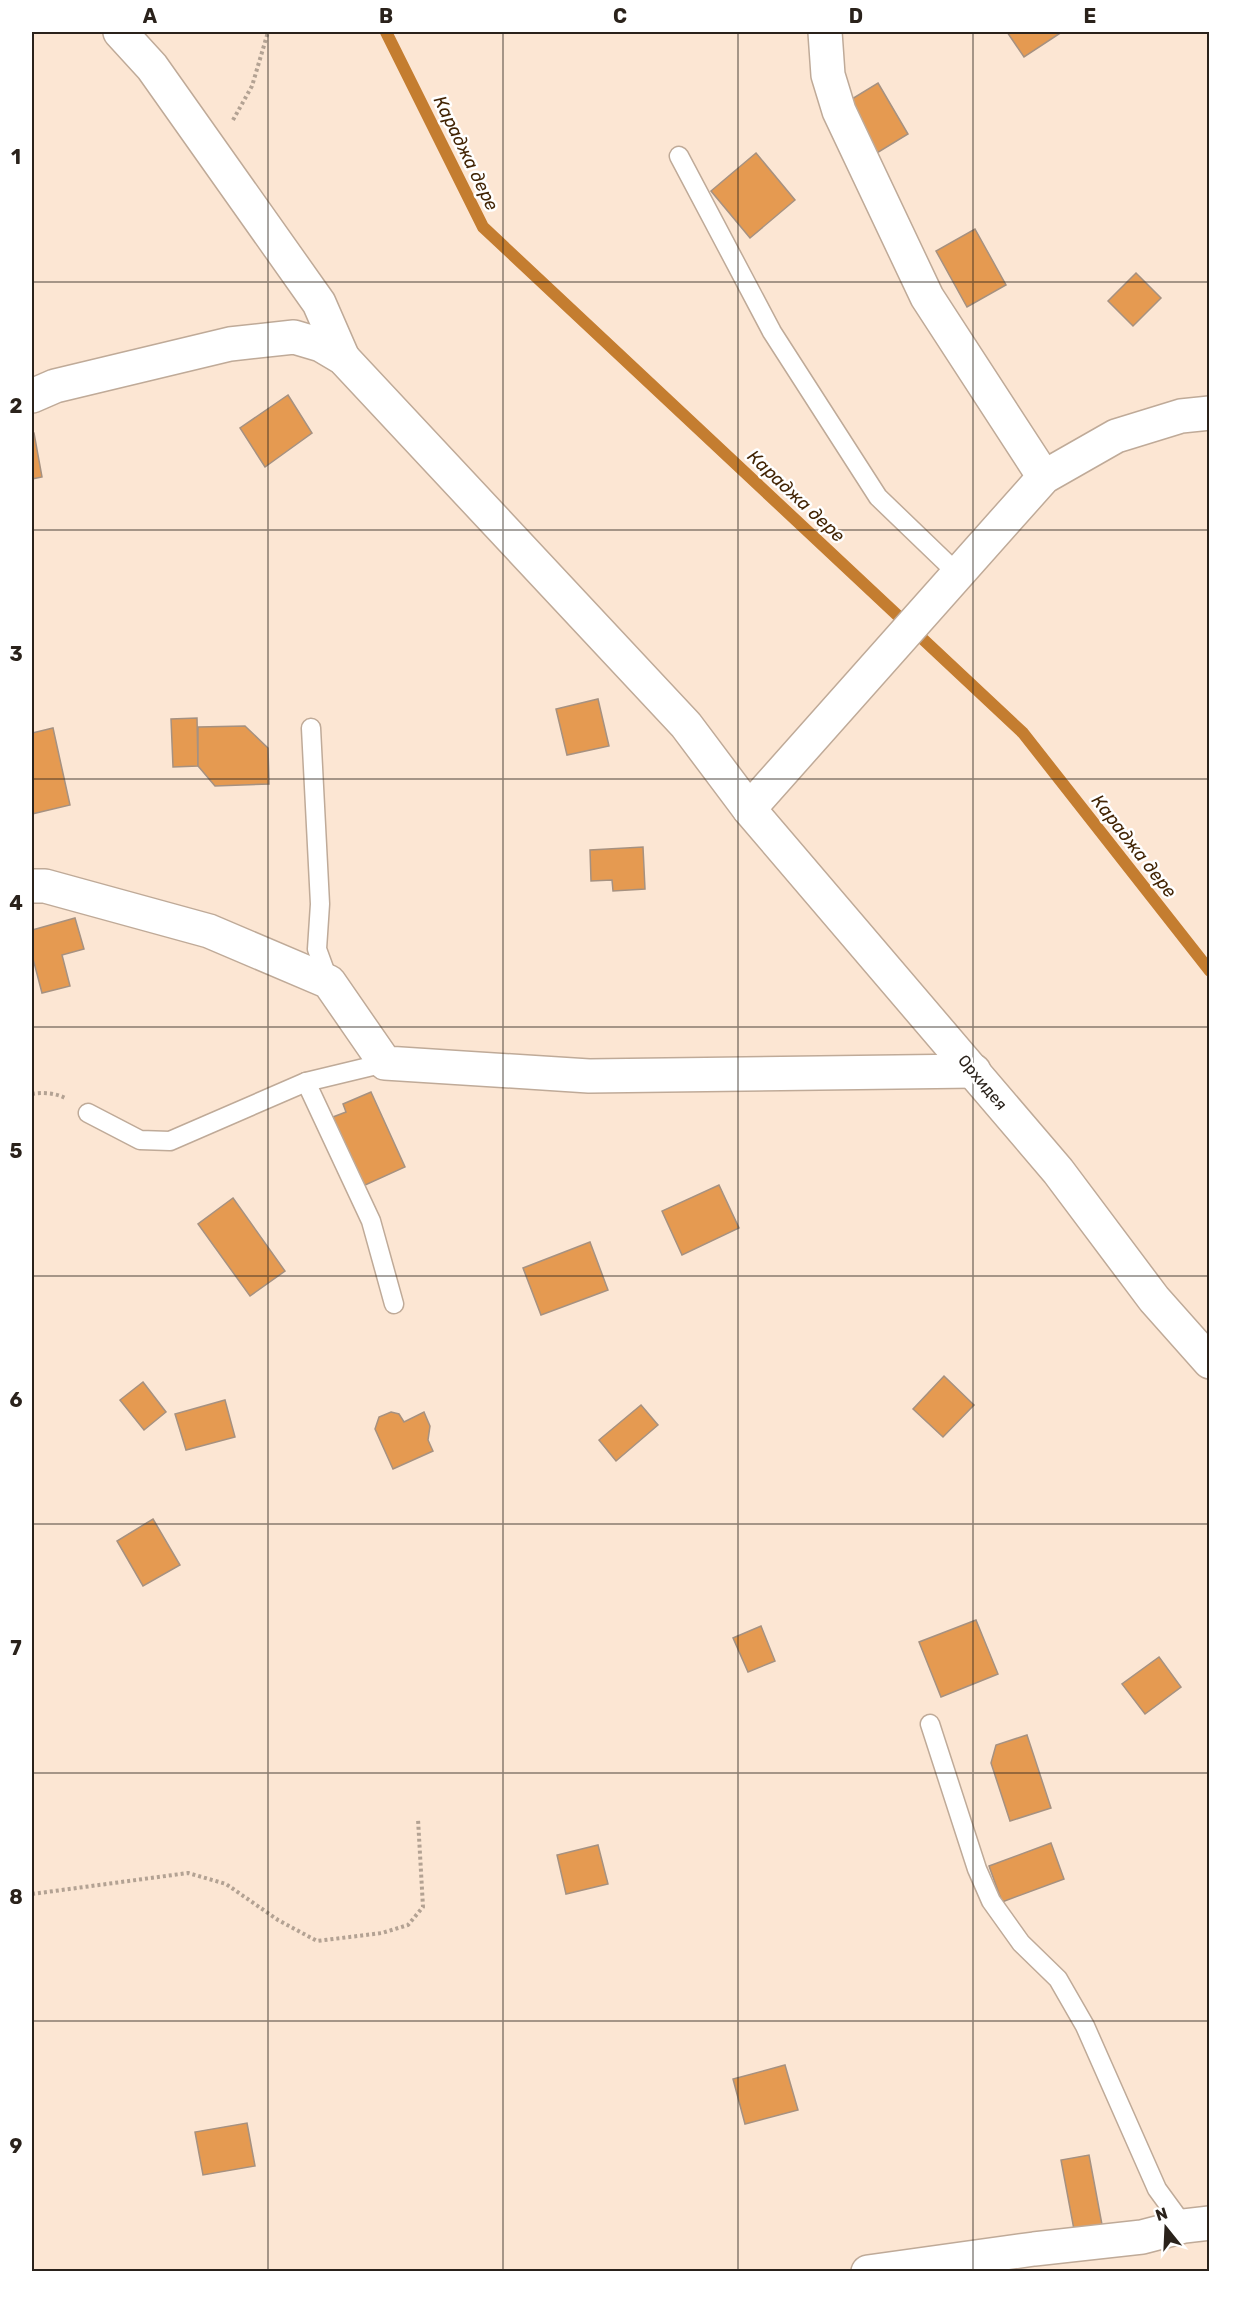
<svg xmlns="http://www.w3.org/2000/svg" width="1241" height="2303" viewBox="0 0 1241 2303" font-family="Rubik,sans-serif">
	<rect width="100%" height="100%" fill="#fce6d3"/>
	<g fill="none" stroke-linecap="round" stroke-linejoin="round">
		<polyline stroke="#c47d30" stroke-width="12" points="386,32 483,227 1023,733 1210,971"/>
	</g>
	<g fill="#e59a51" stroke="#a69180" stroke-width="1.5">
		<polygon points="1007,32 1062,32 1024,57"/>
		<polygon points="878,83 908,134 872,156 842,105"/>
		<polygon points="756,153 795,200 750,238 711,191"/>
		<polygon points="975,229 1006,285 967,307 936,251"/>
		<polygon points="1136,273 1161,298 1133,326 1108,301"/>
		<polygon points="288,395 312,433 265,467 240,428"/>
		<polygon points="32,433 34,433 42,477 32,479"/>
		<polygon points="598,699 609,746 567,755 556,709"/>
		<polygon points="197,718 198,766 173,767 171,719"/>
		<polygon points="245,726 268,748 269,784 215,786 198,766 198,727"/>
		<polygon points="53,728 70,805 32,814 32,733"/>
		<polygon points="643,847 645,889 613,891 612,880 591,881 590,850"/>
		<polygon points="75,918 84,949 62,955 70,986 42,993 32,955 32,930"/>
		<polygon points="371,1092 405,1167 363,1186 333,1117 346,1112 343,1104"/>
		<polygon points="719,1185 739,1228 682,1255 662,1211"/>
		<polygon points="233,1198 285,1271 250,1296 198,1224"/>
		<polygon points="590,1242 608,1290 541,1315 523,1268"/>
		<polygon points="944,1376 974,1405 943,1437 913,1409"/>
		<polygon points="143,1382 166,1412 144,1430 120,1400"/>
		<polygon points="225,1400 235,1437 186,1450 175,1414"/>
		<polygon points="641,1405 658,1425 616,1461 599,1440"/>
		<polygon points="391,1412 399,1414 404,1422 424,1412 430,1426 428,1440 433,1451 393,1469 375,1429 379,1417"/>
		<polygon points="153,1519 180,1565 143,1586 117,1541"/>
		<polygon points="976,1620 998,1674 941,1697 919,1642"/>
		<polygon points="761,1626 775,1661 748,1672 733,1638"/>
		<polygon points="1159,1657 1181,1687 1145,1714 1122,1684"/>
		<polygon points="1027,1735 1051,1808 1010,1821 991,1763 996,1745"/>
		<polygon points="1051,1843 1064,1879 1002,1902 989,1866"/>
		<polygon points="598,1845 608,1884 566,1894 557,1855"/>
		<polygon points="785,2065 798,2110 745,2124 733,2079"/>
		<polygon points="247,2123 255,2166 203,2175 195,2132"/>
		<polygon points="1089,2155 1103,2230 1075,2235 1061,2160"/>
	</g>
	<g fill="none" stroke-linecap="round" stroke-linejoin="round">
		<defs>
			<g id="service">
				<polyline points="679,156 772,332 878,497 958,574"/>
				<polyline points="311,728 320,904 317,949 329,982"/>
				<polyline points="306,1082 371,1221 394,1304"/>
				<polyline points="88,1113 140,1140 170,1141 306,1082 385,1063"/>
				<polyline points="930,1724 977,1869 991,1901 1021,1943 1058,1979 1085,2026 1157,2189 1184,2226"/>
			</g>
			<g id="minor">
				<polyline points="120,32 152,67 319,303 343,358"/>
				<polyline points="825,32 828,75 839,111 927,297 1044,477"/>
				<polyline points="32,396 55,386 230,344 294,337 321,345 343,358 686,725 749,809 1058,1171 1154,1299 1210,1362"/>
				<polyline points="749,809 1044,477 1116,436 1181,416 1210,413"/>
				<polyline points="32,886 45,886 209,931 329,982 385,1063 589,1076 974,1071"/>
				<polyline points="868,2272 1034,2249 1142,2237 1184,2226 1210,2223"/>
			</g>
		</defs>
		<use href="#service" stroke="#bfaa98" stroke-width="21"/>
		<use href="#minor" stroke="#bfaa98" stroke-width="36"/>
		<g stroke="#b3a293" stroke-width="4" stroke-dasharray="3 3" stroke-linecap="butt">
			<polyline points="233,120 252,86 268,32"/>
			<path d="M32,1094C42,1092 56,1093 65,1098"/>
			<polyline points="32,1894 188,1873 226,1884 278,1920 317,1941 382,1933 408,1925 423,1907 418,1819"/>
		</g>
		<use href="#service" stroke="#fff" stroke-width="18"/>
		<use href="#minor" stroke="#fff" stroke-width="33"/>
	</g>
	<path fill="none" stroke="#2a221b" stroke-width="1.5" stroke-opacity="0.55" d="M268,32V2272M503,32V2272M738,32V2272M973,32V2272M32,282H1210M32,530H1210M32,779H1210M32,1027H1210M32,1276H1210M32,1524H1210M32,1773H1210M32,2021H1210"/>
	<g text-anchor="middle" stroke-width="5" stroke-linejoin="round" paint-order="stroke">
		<g font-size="16" fill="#2a221b" stroke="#fff">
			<text transform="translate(983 1082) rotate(50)" y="6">Орхидея</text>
		</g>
		<g font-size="18" font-style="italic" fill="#422404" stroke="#fff">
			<text transform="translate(466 153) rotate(64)" y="6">Караджа дере</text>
			<text transform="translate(796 496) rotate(43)" y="6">Караджа дере</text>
			<text transform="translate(1134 846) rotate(52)" y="6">Караджа дере</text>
		</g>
	</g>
	<rect width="1241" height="2303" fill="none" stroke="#ffffff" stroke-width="66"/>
	<g transform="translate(1166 2228) rotate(342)" stroke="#ffffff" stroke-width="4.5" paint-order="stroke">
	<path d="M0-4.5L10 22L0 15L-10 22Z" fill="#2a221b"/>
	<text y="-9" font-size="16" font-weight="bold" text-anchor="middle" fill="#2a221b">N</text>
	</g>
	<rect x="33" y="33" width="1175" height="2237" fill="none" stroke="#2a221b" stroke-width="2"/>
	<g font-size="20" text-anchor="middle" font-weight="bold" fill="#2a221b">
		<text x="150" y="23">A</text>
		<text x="386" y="23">B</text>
		<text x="620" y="23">C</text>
		<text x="856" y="23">D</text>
		<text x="1090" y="23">E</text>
		<text x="16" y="164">1</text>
		<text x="16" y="413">2</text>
		<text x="16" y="661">3</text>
		<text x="16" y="910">4</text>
		<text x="16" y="1158">5</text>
		<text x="16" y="1407">6</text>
		<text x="16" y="1655">7</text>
		<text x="16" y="1904">8</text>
		<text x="16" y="2153">9</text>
	</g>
</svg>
